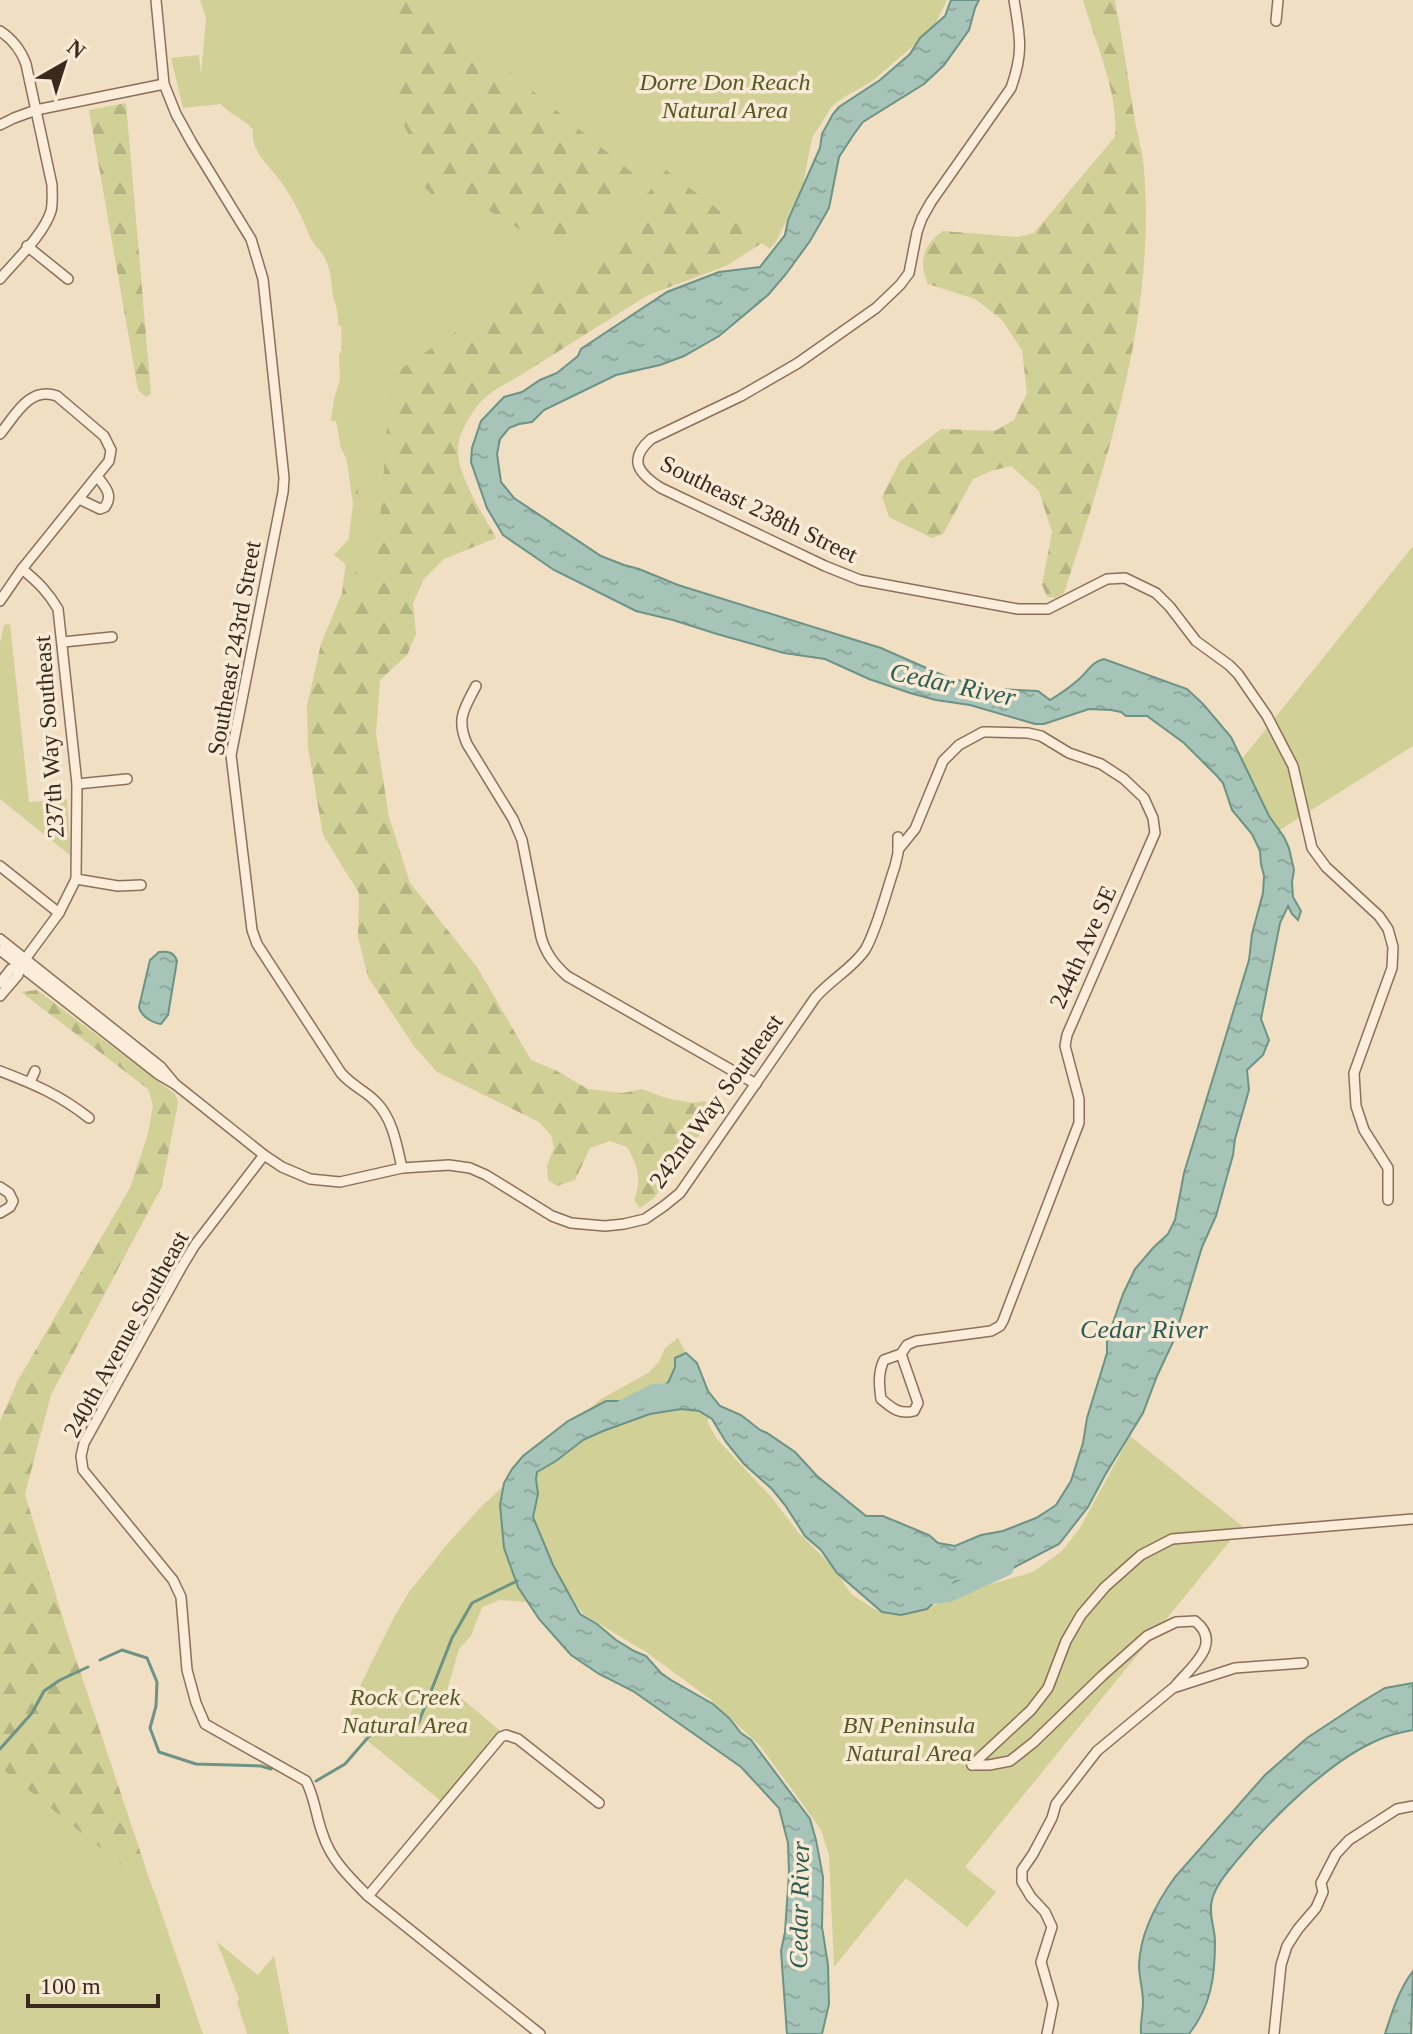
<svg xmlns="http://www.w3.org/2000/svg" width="1413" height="2034" viewBox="0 0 1413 2034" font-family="Georgia,serif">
	<defs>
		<pattern id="forest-firs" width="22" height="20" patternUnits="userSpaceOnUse" patternTransform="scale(2)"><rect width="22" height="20" fill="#d0d097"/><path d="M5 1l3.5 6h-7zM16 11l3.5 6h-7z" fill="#b4b382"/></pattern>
		<pattern id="water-ripples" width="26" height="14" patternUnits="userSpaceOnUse" patternTransform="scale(2)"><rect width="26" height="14" fill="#a6c4b8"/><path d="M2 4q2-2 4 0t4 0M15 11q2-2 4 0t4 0" fill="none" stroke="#90a89e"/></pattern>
	</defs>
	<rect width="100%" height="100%" fill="#f1dfc4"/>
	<g fill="url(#forest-firs)">
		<path d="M206,0H940L826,100L765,241L726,266L648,295L516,378C495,389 481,397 469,418C464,427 459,436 458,447C456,474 483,514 496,538L444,559L424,579L413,603L416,634L407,655L380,680L376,734L389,817L410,883L477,967L531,1060L555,1070L588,1089L623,1093L642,1089L666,1098L693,1103L705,1101L713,1107L710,1120L672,1175L654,1198L640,1208L634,1200C642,1180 638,1165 627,1147L610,1141L590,1148L575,1180L557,1186L548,1180L547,1165L554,1148L551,1135L539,1122L437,1072L414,1046L368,977L358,937L359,893L323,835L308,747L307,706L321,644L342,593L353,504L343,435L341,305L339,278Z"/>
		<path d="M1083,0H1115V2C1123,40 1128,78 1134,116C1137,134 1143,152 1144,170C1156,315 1108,457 1064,593L1056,598L1047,597L1042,585L1052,532L1039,491L1011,466L991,471L973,479L943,534L932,538L889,517L882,497L900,461L941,429L995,431L1014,420L1027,393L1022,350L1002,320L975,299L928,284C918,262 923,245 943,231L1018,237L1034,233L1115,137C1119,92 1095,43 1083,0Z"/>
		<polygon points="126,103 151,394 146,397 138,390 89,110"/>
		<polygon points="37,990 175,1094 178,1103 162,1186 51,1395 25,1494 69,1638 201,2034 0,2034 0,1421 17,1382 130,1188 148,1134 153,1105 148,1089 21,992"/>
	</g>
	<g fill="#d0d097">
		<path d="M200,0H383L402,58L399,81L391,101L421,158L414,178L438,200L448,186L531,236L588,241L608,211L641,180L422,0H947L932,30L871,82L844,97L832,106L812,138L803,185L777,240L770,249L666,170L587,271L525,286L393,374L389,401L375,587L334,555L357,530L360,505L356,478L341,448L336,421H331L334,399L340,379L339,355L349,335L344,327L338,325C339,307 333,302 332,288C331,277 330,269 325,258C320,249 311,243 308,232C301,214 290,193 278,178C267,163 250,150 253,130C244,118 230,115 221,104L183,108L171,58L199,55L201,74L206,18Z"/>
		<polygon points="1413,546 1413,746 1278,831 1268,818 1241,760"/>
		<polygon points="10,624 29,802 67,799 71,856 0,799 0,643 4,625"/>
		<polygon points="678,1338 716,1410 707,1421 716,1438 772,1498 798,1532 833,1567 851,1594 876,1610 896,1615 922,1611 957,1594 1033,1572 1062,1551 1080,1528 1130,1436 1242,1526 965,1867 996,1892 967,1927 906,1878 834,1967 829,1855 821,1830 802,1803 760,1746 710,1699 646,1652 583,1614 569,1593 528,1602 500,1600 482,1607 471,1636 459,1649 448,1687 505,1735 447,1806 347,1724 361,1684 394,1617 409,1592 450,1541 481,1507 564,1430 601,1399 648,1373 659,1362 665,1348"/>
		<polygon points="0,1767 154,1891 203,2034 0,2034"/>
		<polygon points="217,1942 258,1975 274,1956 289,2034 247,2034 237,2002 239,1999"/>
	</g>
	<g fill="url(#water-ripples)" stroke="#6c9385" stroke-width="2">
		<path d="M951,0H979L975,8L969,30L944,65L924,84L863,122L854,134L839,157L829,208L810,241L786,274L768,295L719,336L684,356L660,365L616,375L544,410L532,422L519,424L509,428L500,439L497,454L501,482L514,498L601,556L624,565L639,569L678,585L881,648L949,678L996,689L1038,691L1050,700C1060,694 1069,688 1078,680C1088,672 1091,662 1104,659L1187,689L1203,704L1231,737L1269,816L1284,837L1289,848L1294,870L1292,882L1293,897L1301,911L1298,920L1292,914L1288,906L1280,923L1261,1019L1269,1040L1263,1055L1247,1070L1249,1090L1235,1139L1233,1155L1216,1216L1202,1247L1174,1340L1157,1376L1143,1413L1105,1475L1088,1507L1059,1544L1013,1568L988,1576L975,1577L955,1582L927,1609L901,1615L882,1612L837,1573L821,1550L805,1536L785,1505L772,1489L744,1464L726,1442L712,1419L699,1411L681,1409L650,1414L603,1431L583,1440L556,1461L537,1472L536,1479L538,1494L533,1517L553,1565L580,1614L597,1624L616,1640L634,1651L646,1656L661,1673L671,1680L713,1704L729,1718L741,1733L751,1740L810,1819L816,1840L823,1877L822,1927L828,1965L829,2004L822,2034H787L781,1951L785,1932L789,1873L788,1843L779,1808L741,1767L633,1691L599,1674L571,1655L539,1619L518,1587L504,1548L500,1505L504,1483L512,1469L523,1456L568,1421L606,1401H632L656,1395L669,1381L675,1367V1358L686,1353L697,1363L708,1391L720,1406L741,1415L760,1430L767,1433L795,1452L817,1476L866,1516H883L929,1535L938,1543L955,1546L981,1535L1003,1531L1036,1518L1047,1511L1056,1505L1071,1481L1083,1443L1087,1418L1107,1353V1340L1123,1294L1135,1269L1153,1248L1168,1234L1175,1220L1184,1173L1249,960L1252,934L1263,893L1264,876L1261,864L1260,851L1252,834L1232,810L1223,783L1217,776L1184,743L1147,716H1126L1121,712L1111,710L1089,709L1044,724H1035L970,705L936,700L910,693L869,679L825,659L784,653L717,634L673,620L636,611L554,570L503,535L487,508L471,462L472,448L481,421L504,397L522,392L540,380L557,373L578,356L581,349L667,292L719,272L760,267L785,235L788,220L820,148L822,134L833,114L839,107L880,80L910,54L920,38L945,16Z"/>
		<path d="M159,952C168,951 174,952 177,961L168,1015L161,1024C152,1023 141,1016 139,1007L150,960Z"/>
		<path d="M1413,1683V1730C1401,1732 1389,1735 1378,1740C1329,1761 1272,1818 1238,1859C1228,1872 1216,1884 1212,1900C1208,1915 1215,1927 1215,1942C1215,1977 1211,2006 1189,2034H1141C1140,2023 1143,2013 1143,2002C1143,1989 1139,1978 1139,1965C1140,1934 1157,1902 1175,1877L1265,1775L1307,1738L1360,1703L1385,1688Z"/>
		<path d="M1413,1971L1411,2034H1385C1392,2012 1399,1989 1413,1971Z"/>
	</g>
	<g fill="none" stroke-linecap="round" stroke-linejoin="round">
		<g stroke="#6c9385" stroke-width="3">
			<polyline points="100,1660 122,1650 147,1658 157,1682 156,1706 150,1728 159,1752 196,1764 261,1766 271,1769"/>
			<polyline points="0,1749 32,1713 44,1691 60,1680 88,1667"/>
			<polyline points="316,1781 345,1764 371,1734 418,1724 452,1638 472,1603 517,1581"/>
		</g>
		<g stroke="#a6c4b8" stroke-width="16">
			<polyline points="622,1408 654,1392 679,1391"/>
			<polyline points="923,1597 949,1594 1006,1568"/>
		</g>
		<defs>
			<g id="street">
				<path d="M156,0L164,84L176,114L192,143L251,239L263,279L284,478L283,492L231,755L252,930L257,944L341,1073C352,1086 366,1091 376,1102C393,1119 397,1146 402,1168"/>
				<path d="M1014,0C1020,37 1024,51 1011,88L931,202L922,218L917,232L909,273L900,285L876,308L798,363L741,396L651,439C627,460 639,474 661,488L825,566L860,580L1018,609H1048L1107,579L1125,578L1156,593L1170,607L1196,641L1229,665L1238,674L1267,716L1293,766L1312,848L1326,867L1379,916L1388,929L1393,947L1392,968L1354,1073L1356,1106L1364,1130L1388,1168V1200"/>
				<polyline points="1276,21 1278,0"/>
				<path d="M0,31C12,39 21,50 26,64L52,185C52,194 53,203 51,211C44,234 16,260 0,279"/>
				<polyline points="0,125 14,118 36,110 164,84"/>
				<polyline points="27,246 68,279"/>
				<path d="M0,434C15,416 29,386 57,396L104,436L111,450L109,461L22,569L0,601"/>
				<path d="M79,499L100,509L105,507C114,494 104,486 97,476"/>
				<polyline points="63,642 112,637"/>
				<path d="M476,686C464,709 456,719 467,744L513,819L522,840L541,937C546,954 554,964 567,976L756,1084"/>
				<polyline points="77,784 127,779"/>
				<path d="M898,850L915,829L943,761L959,745L983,732H989L1028,733L1041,736L1069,753L1101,764L1124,779L1144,798L1153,818L1155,833L1067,1035L1065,1046L1079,1099V1123L1003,1321L1000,1326L991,1331L916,1341L907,1345L901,1354L918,1403L914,1411C899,1415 892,1408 881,1399C879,1385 878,1372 884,1360L901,1354"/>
				<polyline points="0,866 59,913"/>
				<polyline points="76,879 118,886 141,885"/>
				<polyline points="0,939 161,1067 175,1084 158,1074 0,950"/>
				<polyline points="0,983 11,969 20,966"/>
				<path d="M0,996L18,975L20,966L59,913L76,879L77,784L58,609C48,592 38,582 22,569"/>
				<path d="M0,1071C34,1084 60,1095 89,1118"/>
				<polyline points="30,1082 35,1071"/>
				<path d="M175,1084L264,1155L282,1167L310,1179L340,1182L402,1168L449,1165L470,1168L486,1175L552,1216L571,1223L605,1226L624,1224L645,1219L664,1206L680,1193L815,998C830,980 852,969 865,950C877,930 887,889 895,866L898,853V837"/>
				<path d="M264,1155L195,1245L181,1268L84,1443L81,1456L83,1470L173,1580L181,1597L187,1670L196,1703L205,1724L306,1781C315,1798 316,1817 323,1835C331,1860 350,1878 368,1896L540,2034"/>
				<polyline points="0,1187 9,1193 13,1201 10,1207 0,1213"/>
				<polyline points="972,1765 1031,1710 1048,1688 1066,1641 1081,1615 1105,1587 1141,1555 1172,1539 1413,1519"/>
				<path d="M972,1765H989L1010,1761L1034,1742L1102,1676L1147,1636L1176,1622L1195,1621C1223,1643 1192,1666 1176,1685"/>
				<polyline points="368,1896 501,1737 506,1735 518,1739 599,1803"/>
				<polyline points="1047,2034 1053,2004 1041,1962 1052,1927 1045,1912 1031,1897 1022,1882 1022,1870 1033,1854 1052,1818 1056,1804 1097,1751 1173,1688 1235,1668 1303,1663"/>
				<polyline points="1274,2034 1281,1965 1287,1946 1298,1929 1316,1908 1323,1892 1321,1883 1336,1854 1349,1840 1397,1809 1413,1806"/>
			</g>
		</defs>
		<use href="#street" stroke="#8d6f59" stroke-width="12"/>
		<use href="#street" stroke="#fbedd9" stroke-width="9"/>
	</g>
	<g text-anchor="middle" stroke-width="7" stroke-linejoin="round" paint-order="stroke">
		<g font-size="24" font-style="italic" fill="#535a23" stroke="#f8ead5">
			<text x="725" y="90">Dorre Don Reach<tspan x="725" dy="28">Natural Area</tspan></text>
			<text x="405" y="1705">Rock Creek<tspan x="405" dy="28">Natural Area</tspan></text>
			<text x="909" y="1733">BN Peninsula<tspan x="909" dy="28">Natural Area</tspan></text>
		</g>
		<g font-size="24" fill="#3c291e" stroke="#f8ead5">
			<text transform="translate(759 509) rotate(26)" y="8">Southeast 238th Street</text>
			<text transform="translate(234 648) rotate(-80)" y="8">Southeast 243rd Street</text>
			<text transform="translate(49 737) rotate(-94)" y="8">237th Way Southeast</text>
			<text transform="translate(1083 947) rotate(-66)" y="8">244th Ave SE</text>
			<text transform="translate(716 1101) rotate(-54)" y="8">242nd Way Southeast</text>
			<text transform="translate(126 1334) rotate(-61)" y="8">240th Avenue Southeast</text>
		</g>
		<g font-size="26" font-style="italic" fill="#2c5d54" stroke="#f8ead5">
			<text transform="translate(953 684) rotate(12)" y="9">Cedar River</text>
			<text x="1144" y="1338">Cedar River</text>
			<text transform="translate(799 1905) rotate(-89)" y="9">Cedar River</text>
		</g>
	</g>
	<g transform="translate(64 64) rotate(39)" stroke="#f8ead5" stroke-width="6" paint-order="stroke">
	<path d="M0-6L14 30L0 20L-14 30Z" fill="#3c291e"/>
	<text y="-12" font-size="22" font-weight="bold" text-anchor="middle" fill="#3c291e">N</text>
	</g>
	<path d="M28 1994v12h130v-12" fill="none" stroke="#3c291e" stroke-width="4"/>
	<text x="40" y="1994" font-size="24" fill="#3c291e" stroke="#f8ead5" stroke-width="6" paint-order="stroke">100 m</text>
</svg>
